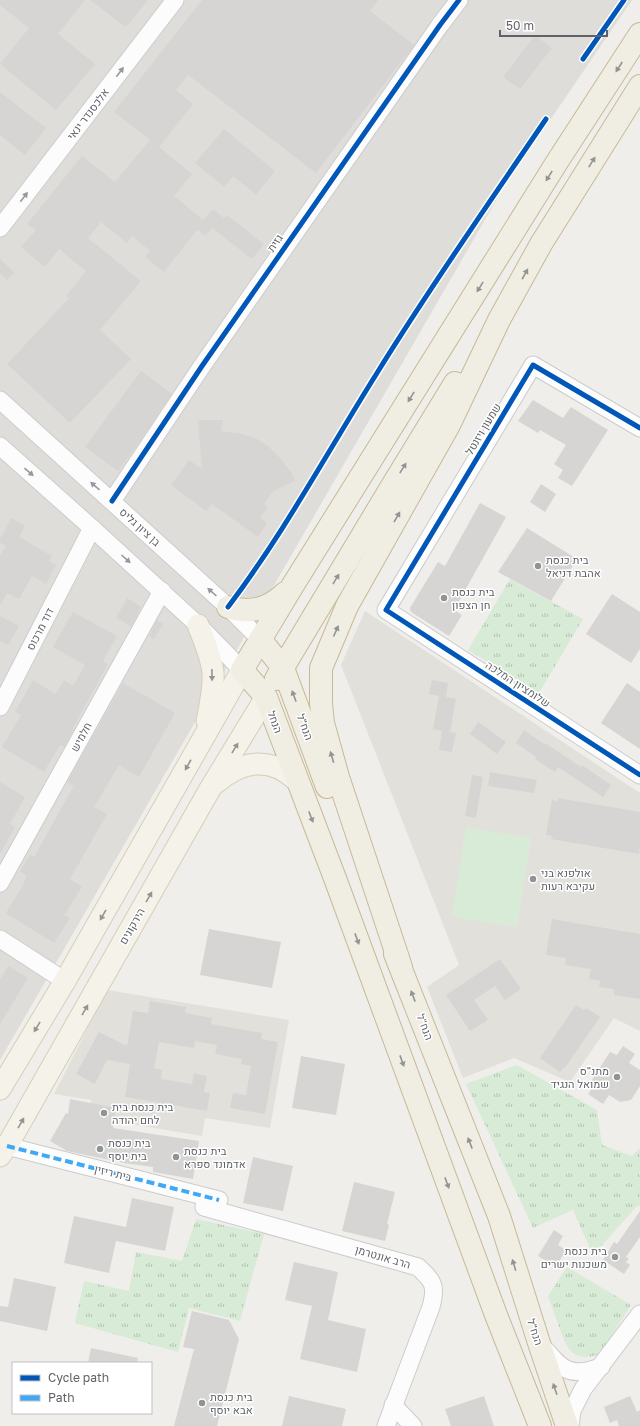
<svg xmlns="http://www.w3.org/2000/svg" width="640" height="1426" viewBox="0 0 640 1426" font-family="'Golos Text',Heebo,sans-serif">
	<defs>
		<pattern id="grass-tufts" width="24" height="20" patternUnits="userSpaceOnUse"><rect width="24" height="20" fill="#d8ebd6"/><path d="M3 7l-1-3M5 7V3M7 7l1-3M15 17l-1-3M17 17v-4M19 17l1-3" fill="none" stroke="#b2c2b1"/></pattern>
	</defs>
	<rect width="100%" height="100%" fill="#efeeea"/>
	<polygon fill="#dfddda" points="0,0 632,0 501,192 0,1060"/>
	<g fill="#e2e0da">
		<polygon points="365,611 640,793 640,1031 614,1018 570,1082 514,1058 463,1078 427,987 459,965 341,665"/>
		<polygon points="107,990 289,1020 270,1128 205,1118 202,1136 125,1123 90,1119 91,1100 54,1094"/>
	</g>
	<g fill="url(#grass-tufts)">
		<polygon points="510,579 583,619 539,693 468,650"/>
		<polygon points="517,1065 597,1110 602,1145 632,1156 640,1148 640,1206 638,1205 593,1255 573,1210 533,1228 466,1084"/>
		<polygon points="196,1219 264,1234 240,1321 189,1308 178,1352 75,1323 84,1281 129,1291 136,1252 182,1261"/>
		<path d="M567,1267L631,1305L600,1354C574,1363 567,1350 560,1329C556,1318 552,1307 548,1296Z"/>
	</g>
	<polygon fill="#d8ebd6" points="466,827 531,838 517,927 452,917"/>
	<g fill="#d6d5d3">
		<polygon points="0,0 85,0 58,34 95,64 56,110 0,64 29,28 0,5"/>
		<polygon points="90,0 148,0 126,27"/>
		<polygon points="202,0 378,0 370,11 414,45 316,173 188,75 176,90 193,104 159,147 192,174 174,196 203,220 213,209 224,218 227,215 264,244 252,259 212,228 205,236 197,230 164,272 145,257 150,251 132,236 127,243 101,222 88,238 141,281 100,330 131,359 70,423 7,364 69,298 66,296 86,271 59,249 45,267 21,247 36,230 27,224 82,156 115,182 150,140 114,112"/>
		<polygon points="535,35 552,48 520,89 503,77"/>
		<polygon points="0,92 46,128 25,155 0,135"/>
		<polygon points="224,129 275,171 256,195 233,176 224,187 195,163"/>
		<polygon points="0,259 15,273 7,280 0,274"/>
		<polygon points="141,371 172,394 140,441 118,471 85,447"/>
		<polygon points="533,400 563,418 571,407 608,430 572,486 558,478 563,470 554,464 566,445 540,430 538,433 518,421"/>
		<polygon points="198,420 223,420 221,431 243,434 257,439 268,446 280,458 291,472 295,481 273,491 264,504 268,507 260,518 267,523 258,537 212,504 206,511 171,485 189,460 202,469"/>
		<polygon points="541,484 556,494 545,512 530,502"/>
		<polygon points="480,503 506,517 454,610 462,615 449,636 411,612 410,608 438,562 445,566"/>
		<polygon points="11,518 25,526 19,537 52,556 49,561 56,565 46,584 32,576 19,599 7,593 0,606 0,556 6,546 0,543 0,539"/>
		<polygon points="527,528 577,559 551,601 498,572"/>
		<polygon points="612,594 640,612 640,649 631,663 586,634"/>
		<polygon points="127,598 141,607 131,626 116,618"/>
		<polygon points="73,612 117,636 103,661 108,664 73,728 74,728 64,747 60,745 44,772 2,747 21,715 15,712 33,680 56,694 64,680 73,686 85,665 53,647"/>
		<polygon points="0,616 19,626 8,645 0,641"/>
		<polygon points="157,620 163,624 154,639 149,636"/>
		<polygon points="432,680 448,683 446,697 456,699 450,732 456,733 452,752 439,750 442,731 433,729 439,696 429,694"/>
		<polygon points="123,683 175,713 139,777 119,765 94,807 107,814 70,879 82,887 64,915 70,918 54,943 6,913 25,882 24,881 27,876 20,871 30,855 34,857 74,786 67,782"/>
		<polygon points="627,683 640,692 640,749 601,723"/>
		<polygon points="478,722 506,742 497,754 470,734"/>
		<polygon points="524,730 544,744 545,743 581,767 582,765 611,785 603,797 558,767 555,772 535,759 536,757 516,743"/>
		<polygon points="490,772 537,780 534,793 488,786"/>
		<polygon points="472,775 483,777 476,818 465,816"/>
		<polygon points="0,782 25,797 10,824 15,827 0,854"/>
		<polygon points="558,798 640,812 640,847 639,854 551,839 552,836 546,835 552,800 558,801"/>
		<polygon points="552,919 640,934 640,999 614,995 614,989 599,987 600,981 589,979 591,969 565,965 566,958 546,955"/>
		<polygon points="209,929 281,942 272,988 200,975"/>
		<polygon points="500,959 521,989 505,1000 495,986 474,1000 488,1020 470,1031 446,995"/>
		<polygon points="8,966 28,978 0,1024 0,980"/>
		<polygon points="150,1001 186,1007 185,1013 212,1018 211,1024 262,1033 261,1039 278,1042 265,1114 230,1108 233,1093 246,1095 251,1066 241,1064 242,1059 215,1054 217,1045 195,1041 194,1048 159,1042 154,1068 162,1070 161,1079 192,1084 194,1073 207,1076 204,1092 210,1093 207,1111 125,1097 130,1064 107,1060 95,1084 76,1074 99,1032 127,1046 133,1011 148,1013"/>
		<polygon points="576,1005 584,1010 586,1008 600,1017 564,1069 563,1068 560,1072 540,1058"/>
		<polygon points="623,1046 635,1054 629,1063 640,1070 640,1086 631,1100 620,1102 609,1095 603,1104 588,1094 594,1085 590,1083 610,1052 617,1055"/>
		<polygon points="301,1056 345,1064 336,1115 292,1108"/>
		<polygon points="70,1099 116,1108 113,1128 199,1141 193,1179 153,1172 153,1167 124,1163 67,1151 50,1141 66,1113 68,1114"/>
		<polygon points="253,1157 293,1166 283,1211 243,1203"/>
		<polygon points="354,1182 395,1192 387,1224 389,1225 385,1241 342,1231"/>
		<polygon points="132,1198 174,1207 165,1251 116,1241 109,1273 64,1263 74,1216 126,1227"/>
		<polygon points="640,1211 640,1237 626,1257 629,1259 626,1262 630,1265 624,1274 603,1260 614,1242 617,1244"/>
		<polygon points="554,1230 563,1236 558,1245 566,1250 556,1267 538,1256"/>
		<polygon points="294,1262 338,1272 328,1320 366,1329 357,1372 300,1359 312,1306 285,1300"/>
		<polygon points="14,1278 56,1287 47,1331 0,1321 0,1306 8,1307"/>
		<polygon points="192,1311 229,1320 239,1339 217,1426 174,1426 194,1349 183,1347"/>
		<polygon points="91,1348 138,1358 137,1363 88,1363"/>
		<polygon points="289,1396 346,1409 342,1426 282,1426"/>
		<polygon points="484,1396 494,1426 451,1426 445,1409"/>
		<polygon points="630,1396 637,1412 640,1410 640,1426 619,1426 617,1420 610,1423 604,1407"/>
	</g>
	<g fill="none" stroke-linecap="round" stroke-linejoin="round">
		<defs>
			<g id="minor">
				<polyline points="0,228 175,0"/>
				<polyline points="0,400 228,607 260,639"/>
				<polyline points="640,428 533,365 386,610 640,775"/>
				<polyline points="0,446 92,528 198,625 242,670"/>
				<polyline points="112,501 202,366 440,25 459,0"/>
				<polyline points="0,707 92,528"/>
				<polyline points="0,883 162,591"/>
				<polyline points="0,939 65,981"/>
				<polyline points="7,1146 219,1200"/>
				<path d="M204,1207L418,1267C433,1281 437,1285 431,1307L386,1426"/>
				<path d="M542,1346C563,1370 569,1378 601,1367"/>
				<polyline points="393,1405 413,1426"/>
				<polyline points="570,1426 572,1411 583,1389 640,1314"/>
			</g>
			<g id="major">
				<path d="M198,625C204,640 211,656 213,672C214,688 210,706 207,721"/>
				<path d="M216,783C242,760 271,756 297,781"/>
				<polyline points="0,1089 65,981 242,670"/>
				<polyline points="0,1156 7,1146 210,789 266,697"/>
			</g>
			<g id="highway">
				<path d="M228,607C250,614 269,609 285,593"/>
				<polyline points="260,639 283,668 327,787"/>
				<polyline points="276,679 389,491 455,383"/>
				<polyline points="395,954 499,1216 539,1343 567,1426"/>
				<polyline points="401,967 338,777 323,723 321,703 321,668 347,606 449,425 499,320 541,244 640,86"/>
				<polyline points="540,1426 496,1315 336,881 266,697 242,670 293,585 557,162 640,34"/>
			</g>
		</defs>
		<use href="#minor" stroke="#cbcccc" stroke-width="19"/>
		<use href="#major" stroke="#d7ceb8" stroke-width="23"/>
		<use href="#highway" stroke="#c8b996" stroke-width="24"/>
		<use href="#minor" stroke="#fdfcfc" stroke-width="17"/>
		<use href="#major" stroke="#f4f2e9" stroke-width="21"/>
		<use href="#highway" stroke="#f0ede3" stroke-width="22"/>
		<polyline stroke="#3fa9f5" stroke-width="4" stroke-dasharray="8 4" stroke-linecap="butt" points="7,1146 219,1200"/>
		<defs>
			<g id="cycleway">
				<polyline points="583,59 624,0"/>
				<polyline points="640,428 533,365 386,610 640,775"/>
				<polyline points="112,501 202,366 440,25 459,0"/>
				<path d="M228,607C284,533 328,451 377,373C430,287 489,203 546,119"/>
			</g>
		</defs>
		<use href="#cycleway" stroke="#fff" stroke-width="8"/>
		<use href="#cycleway" stroke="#0057b8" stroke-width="5"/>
	</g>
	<defs><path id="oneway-solid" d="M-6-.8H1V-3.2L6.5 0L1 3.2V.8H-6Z"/></defs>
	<g fill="#929393">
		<use href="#oneway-solid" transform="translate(619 67) rotate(123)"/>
		<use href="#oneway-solid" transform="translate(592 162) rotate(-58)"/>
		<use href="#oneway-solid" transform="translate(549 176) rotate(122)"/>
		<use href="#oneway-solid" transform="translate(525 274) rotate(-61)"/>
		<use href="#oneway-solid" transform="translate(480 287) rotate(122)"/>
		<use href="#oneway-solid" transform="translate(411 397) rotate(122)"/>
		<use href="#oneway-solid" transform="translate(403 468) rotate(-58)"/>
		<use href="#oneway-solid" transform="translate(397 517) rotate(-60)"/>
		<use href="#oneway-solid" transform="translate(336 579) rotate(-59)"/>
		<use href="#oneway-solid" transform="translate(336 631) rotate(-66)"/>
		<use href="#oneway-solid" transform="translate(294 696) rotate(-110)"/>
		<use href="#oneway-solid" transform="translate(332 757) rotate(-106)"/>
		<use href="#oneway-solid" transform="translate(311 817) rotate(69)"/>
		<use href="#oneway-solid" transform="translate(357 939) rotate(70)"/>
		<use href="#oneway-solid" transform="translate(413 996) rotate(-111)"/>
		<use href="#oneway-solid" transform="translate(402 1061) rotate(70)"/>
		<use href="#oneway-solid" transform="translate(470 1143) rotate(-111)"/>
		<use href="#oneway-solid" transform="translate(447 1183) rotate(70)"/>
		<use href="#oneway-solid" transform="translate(514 1265) rotate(-107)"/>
		<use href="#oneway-solid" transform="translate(555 1389) rotate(-109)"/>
	</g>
	<g fill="#96999c">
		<use href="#oneway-solid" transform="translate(120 72) rotate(-53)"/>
		<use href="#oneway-solid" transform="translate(24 197) rotate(-53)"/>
		<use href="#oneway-solid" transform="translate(29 472) rotate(41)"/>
		<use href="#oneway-solid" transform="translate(95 486) rotate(-139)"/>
		<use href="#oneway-solid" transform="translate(126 559) rotate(42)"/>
		<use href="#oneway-solid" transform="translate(212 592) rotate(-138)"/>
	</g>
	<g fill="#939595">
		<use href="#oneway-solid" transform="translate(212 675) rotate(89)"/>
		<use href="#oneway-solid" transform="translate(235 748) rotate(-59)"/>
		<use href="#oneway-solid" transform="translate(188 765) rotate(119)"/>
		<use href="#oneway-solid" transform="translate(149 897) rotate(-60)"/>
		<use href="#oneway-solid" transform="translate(103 915) rotate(120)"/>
		<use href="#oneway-solid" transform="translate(85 1010) rotate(-60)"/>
		<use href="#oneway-solid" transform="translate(37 1027) rotate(121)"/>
		<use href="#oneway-solid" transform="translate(21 1123) rotate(-60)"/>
	</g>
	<g fill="#919496" stroke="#fff" stroke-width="1.5">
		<circle cx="538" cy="566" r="4"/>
		<circle cx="444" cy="598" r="4"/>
		<circle cx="533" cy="879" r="4"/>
		<circle cx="617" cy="1077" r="4"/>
		<circle cx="104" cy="1113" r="4"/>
		<circle cx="100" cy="1149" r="4"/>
		<circle cx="176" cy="1157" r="4"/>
		<circle cx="615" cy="1257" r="4"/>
		<circle cx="202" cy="1403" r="4"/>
	</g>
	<g text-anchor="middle" stroke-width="3" stroke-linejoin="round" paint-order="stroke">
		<g font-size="11" fill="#5f6368" stroke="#fff">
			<text transform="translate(88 114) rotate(-53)" y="4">אלכסנדר ינאי</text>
			<text transform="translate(275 243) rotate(-55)" y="4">גזית</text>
			<text transform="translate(483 429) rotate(-59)" y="4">שמעון ויזנטל</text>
			<text transform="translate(140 527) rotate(42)" y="4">בן ציון גליס</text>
			<text transform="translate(40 629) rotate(-63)" y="4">דוד מרכוס</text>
			<text transform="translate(518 684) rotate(33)" y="4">שלומציון המלכה</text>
			<text transform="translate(275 722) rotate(70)" y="4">הנחל</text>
			<text transform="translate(305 727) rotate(70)" y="4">הנח"ל</text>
			<text transform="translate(81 737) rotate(-61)" y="4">חלמיש</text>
			<text transform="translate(132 926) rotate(-60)" y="4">הירקונים</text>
			<text transform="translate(425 1027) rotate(69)" y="4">הנח"ל</text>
			<text transform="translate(113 1173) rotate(14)" y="4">בית ריזין</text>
			<text transform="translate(383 1257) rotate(16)" y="4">הרב אונטרמן</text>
			<text transform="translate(535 1332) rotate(72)" y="4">הנח"ל</text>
		</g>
		<g font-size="11" fill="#5f6368" stroke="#fff" text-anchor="start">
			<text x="546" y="564">בית כנסת<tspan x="546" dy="13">אהבת דניאל</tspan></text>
			<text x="452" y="596">בית כנסת<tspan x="452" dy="13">חן הצפון</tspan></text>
			<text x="541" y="877">אולפנא בני<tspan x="541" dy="13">עקיבא רעות</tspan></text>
			<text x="609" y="1075" text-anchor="end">מתנ"ס<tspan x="609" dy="13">שמואל הנגיד</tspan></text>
			<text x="112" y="1111">בית כנסת בית<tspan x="112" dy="13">לחם יהודה</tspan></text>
			<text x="108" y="1147">בית כנסת<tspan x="108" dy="13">בית יוסף</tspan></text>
			<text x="184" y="1155">בית כנסת<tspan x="184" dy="13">אדמונד ספרא</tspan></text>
			<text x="607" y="1255" text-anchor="end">בית כנסת<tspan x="607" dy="13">משכנות ישרים</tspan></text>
			<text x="210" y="1401">בית כנסת<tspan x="210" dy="13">אבא יוסף</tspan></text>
		</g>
	</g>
	<rect x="12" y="1362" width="140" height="52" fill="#ffffff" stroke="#bfc1c3"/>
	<rect x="20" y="1375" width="20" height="6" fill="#0057b8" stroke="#bfc1c3"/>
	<text x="48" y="1382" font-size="12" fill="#5f6368">Cycle path</text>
	<rect x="20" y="1395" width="20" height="6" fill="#3fa9f5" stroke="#bfc1c3"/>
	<text x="48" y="1402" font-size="12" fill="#5f6368">Path</text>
	<path d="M500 30v6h107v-6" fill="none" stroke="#5f6368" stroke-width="2"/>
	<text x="506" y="30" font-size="12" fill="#5f6368" stroke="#ffffff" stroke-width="3" paint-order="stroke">50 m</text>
</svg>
